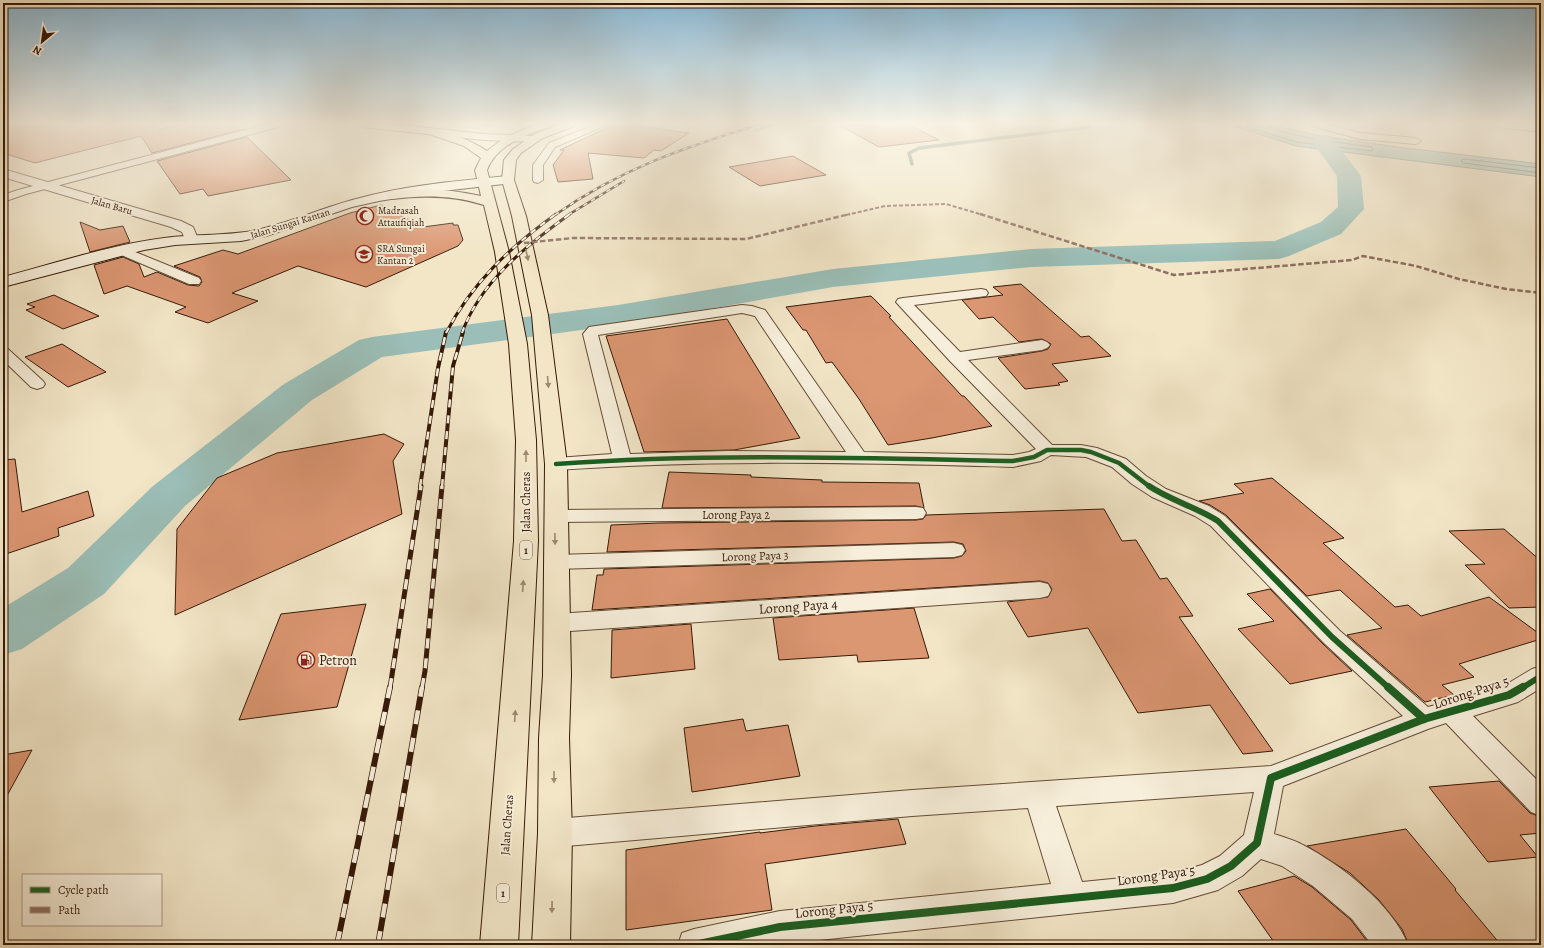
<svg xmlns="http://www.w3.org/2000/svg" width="1544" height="948" viewBox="0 0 1544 948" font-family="Alegreya,serif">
	<rect width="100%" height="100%" fill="#f2e6c7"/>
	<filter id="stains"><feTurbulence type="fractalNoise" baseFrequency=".005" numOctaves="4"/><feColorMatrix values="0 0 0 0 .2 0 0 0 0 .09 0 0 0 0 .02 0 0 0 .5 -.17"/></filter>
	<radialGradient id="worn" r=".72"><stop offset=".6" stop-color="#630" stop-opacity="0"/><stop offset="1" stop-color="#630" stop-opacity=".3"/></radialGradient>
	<polygon fill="#9bbfb8" stroke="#737d71" points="1228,124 1265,124 1321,136 1397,147 1541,164 1541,177 1296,146"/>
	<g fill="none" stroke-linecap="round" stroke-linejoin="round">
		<g stroke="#686c60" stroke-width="1">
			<polyline points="1239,124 1296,142 1371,151 1373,150 1372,147 1320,140 1274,130 1271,128 1270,124"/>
			<polyline points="1541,168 1464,159 1461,161 1463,163 1541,173"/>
		</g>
		<polyline stroke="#737d71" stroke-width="3.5" points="912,164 909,153 919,148 1089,127"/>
		<polygon fill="#9bbfb8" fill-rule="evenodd" points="1323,135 1331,136 1361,176 1364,209 1341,234 1289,256 1279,259 1031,267 833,287 618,325 382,357 312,400 185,506 104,594 22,649 3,655 3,608 68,568 153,486 284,384 359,340 372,337 618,305 833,269 1031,249 1275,241 1321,222 1338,207 1337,176 1312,141 1315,136"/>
	</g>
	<g fill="#db9672" stroke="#361907">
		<polygon points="22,124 158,124 159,130 181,124 234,124 240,130 152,153 141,136 35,163 3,153 3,128"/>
		<polygon points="615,124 626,124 689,133 661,151 654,150 644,158 588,153 593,179 558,182 553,165 564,150 560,150"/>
		<polygon points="837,124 908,124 939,140 879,147"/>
		<polygon points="247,137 291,180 208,196 203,189 180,194 157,161"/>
		<polygon points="793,156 826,175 760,186 729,167"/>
		<polygon points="381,205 423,227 453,223 453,225 458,225 463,240 458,246 366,287 298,266 232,293 258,301 208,323 175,312 186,307 127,286 104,294 94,265 123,257 139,264 144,277 157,272 188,285 199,286 202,282 200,277 174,266 223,250 238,254 350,213"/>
		<polygon points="80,222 100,230 123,226 130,242 90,252"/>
		<polygon points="1021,284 1081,337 1089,336 1111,356 1052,364 1068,381 1058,383 1060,385 1025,389 998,358 1042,351 1048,349 1051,344 1042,339 1019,342 993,317 979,319 962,300 1003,295 993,287"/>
		<polygon points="54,295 58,297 99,316 63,329 26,310 35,307 27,304"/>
		<polygon points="871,296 891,316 889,317 962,396 964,396 992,426 932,438 888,445 859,399 832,362 826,363 806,330 803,330 786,307"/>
		<polygon points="727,319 800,438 734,450 644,452 606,336"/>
		<polygon points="62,344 106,372 68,387 25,357"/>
		<polygon points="384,434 404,444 393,461 402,514 175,615 177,529 217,478 277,453"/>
		<polygon points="15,459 22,512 88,491 94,516 58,528 59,536 3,555 3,460"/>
		<polygon points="669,472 751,475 751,477 822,480 822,482 919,483 924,508 916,506 662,508"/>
		<polygon points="1272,478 1344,538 1323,543 1395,607 1408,605 1421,616 1489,597 1541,635 1541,639 1459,664 1474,677 1442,685 1454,695 1425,702 1347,635 1382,628 1340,590 1307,596 1226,515 1210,505 1199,501 1244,493 1234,484"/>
		<polygon points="1104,509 1122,541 1136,540 1160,579 1167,578 1193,616 1179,617 1273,751 1243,754 1210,705 1138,713 1088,628 1028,637 1007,602 1048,597 1052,589 1048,583 1040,581 592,610 597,575 603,575 604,569 954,558 962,556 966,551 963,544 954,542 607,552 611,525 659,523 916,520 923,519 926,515"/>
		<polygon points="1504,529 1541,561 1541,607 1509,608 1465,565 1485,564 1449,531"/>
		<polygon points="1270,589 1323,644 1352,671 1290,684 1238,629 1274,621 1247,594"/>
		<polygon points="366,604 337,707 239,720 281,614"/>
		<polygon points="914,608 929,658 858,662 857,655 779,660 773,618"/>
		<polygon points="691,624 695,669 611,678 612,630"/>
		<polygon points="743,719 746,731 788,725 800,776 692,792 684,728"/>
		<polygon points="32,750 3,803 3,755"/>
		<polygon points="1499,781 1530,813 1541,817 1541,833 1520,835 1538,857 1488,862 1429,787"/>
		<polygon points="898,819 906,844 765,864 772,910 626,930 626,850 760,832 760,833 815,826"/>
		<polygon points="1406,829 1456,889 1455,890 1501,945 1409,945 1402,929 1379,900 1350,873 1307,846"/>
		<polygon points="1294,876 1312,887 1351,920 1370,945 1276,945 1238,891"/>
	</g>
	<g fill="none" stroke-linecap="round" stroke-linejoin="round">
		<defs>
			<g id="minor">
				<polygon points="268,124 283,124 282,126 26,194 3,202 3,195 18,190"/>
				<polygon points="597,124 609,124 555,147 543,165 543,180 538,183 534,182 533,180 533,165 549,143"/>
				<polygon points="1311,124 1326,124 1360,133 1416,138 1421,141 1416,144 1360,139 1312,126"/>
				<polygon points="1493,124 1522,124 1541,126 1541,132 1497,127"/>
				<polygon points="123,247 199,278 201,281 199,284 189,284 119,254 117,251 119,248"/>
				<path d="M981,289L986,290L988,293L986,296L914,305L960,352L1042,340L1047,342L1050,345L1047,348L1042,350L968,360L1052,445H1081L1097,448L1126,459L1146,476L1166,489L1209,506L1225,516L1340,631L1428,707L1502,687L1532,669L1541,666V688L1518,702L1473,716L1541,784V816L1531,812L1446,723L1428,729L1283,786L1274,834C1283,837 1294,840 1303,845C1341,865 1392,904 1408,945H1372L1352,919L1313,886L1282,866L1261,859L1242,876L1218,890L1173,903L771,945H678L682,933L694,929L780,911L1051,884L1028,808L912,816L555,847L545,843L540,833L545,823L555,819L912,790L1271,766L1403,716L1324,643L1211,526L1195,516L1152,497L1132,484L1112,467L1086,457L1051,455L1041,461L1013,467C860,463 708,459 556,470L549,468L547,464L549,460L556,458L612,454L583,334L589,327L742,305L752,306L765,310L864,452L1013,455L1029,452L1036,449L949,360L896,302L898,299L903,298ZM742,313L755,316L846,452L727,451L630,454L598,335ZM1254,792L1244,835L1220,856L1202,865L1173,873L1082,882L1056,806Z"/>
				<polygon points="3,347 8,349 43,381 45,384 43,387 37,389 31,387 3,360"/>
				<polygon points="916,507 923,508 926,513 923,518 916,519 555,522 548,521 545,516 548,511 555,510"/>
				<polygon points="954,543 962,545 965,550 962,555 954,557 556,569 548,567 545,562 548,557 556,555"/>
				<polygon points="1040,582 1048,584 1051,590 1048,596 1040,598 556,632 548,629 544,623 548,617 556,614"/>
			</g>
			<polygon id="tertiary" points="3,169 181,221 193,227 198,239 196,242 191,243 186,242 182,232 171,227 3,177"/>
			<g id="secondary">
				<polygon points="357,124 393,124 484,134 534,136 539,139 534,142 484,140 362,127"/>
				<path d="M508,176L512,177L514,180L512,183L434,192L379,201L352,207L266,236L241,241L175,245L144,250L3,287V277C56,263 110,245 164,238C193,234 223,236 252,231C287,224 321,208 356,199C405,185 457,181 508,176Z"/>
			</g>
			<g id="primary">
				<path d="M537,124H552L551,126C526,135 497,144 487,170L509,252L527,344L536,440L538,541L518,945H480L514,541L516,440L509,344L495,252L484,205C453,195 423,195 392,199L388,198L386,195L388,192L392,191C423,188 451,189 481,196L475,170L481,158L464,146L426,133L425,131L426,129C439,126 476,143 487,151L504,138Z"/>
				<polygon points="560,124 575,124 574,126 543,138 521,153 516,160 514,180 526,216 548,315 567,464 571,675 569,738 572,833 570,945 532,945 538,833 539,738 543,675 545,464 532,315 512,216 502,180 504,160 513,149 535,134"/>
			</g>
		</defs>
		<use href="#minor" stroke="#654c37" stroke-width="2"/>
		<use href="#tertiary" stroke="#654c37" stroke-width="2"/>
		<use href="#secondary" stroke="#361907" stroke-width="2"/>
		<use href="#primary" stroke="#361907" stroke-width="2"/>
		<use href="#minor" fill="#f7efdb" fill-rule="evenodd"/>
		<use href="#tertiary" fill="#f7efdb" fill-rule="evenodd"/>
		<use href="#secondary" fill="#f7efdb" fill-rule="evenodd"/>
		<use href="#primary" fill="#f2e6c7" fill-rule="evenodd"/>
		<defs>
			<g id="rail-far4">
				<polyline points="756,130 775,124"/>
				<path d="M555,215C620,169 685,147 761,124"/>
				<polyline points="568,215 624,181"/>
			</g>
			<g id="rail-far3">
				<path d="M446,333C472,283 510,247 556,214"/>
				<path d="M462,333C480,282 527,245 570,214"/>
			</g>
			<g id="rail-far2">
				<polyline points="420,487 438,368 446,332"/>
				<polyline points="442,487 453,366 463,332"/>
			</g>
			<g id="rail-far1">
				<polyline points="390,688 421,486"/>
				<polyline points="422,688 425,671 442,486"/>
			</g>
			<g id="rail">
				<polyline points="337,945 390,687"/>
				<polyline points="378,945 422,687"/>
			</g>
		</defs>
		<use href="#rail-far4" stroke="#361907" stroke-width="2.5"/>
		<use href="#rail-far3" stroke="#361907" stroke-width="3"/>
		<use href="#rail-far2" stroke="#361907" stroke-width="4"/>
		<use href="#rail-far1" stroke="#361907" stroke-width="5"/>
		<use href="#rail" stroke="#361907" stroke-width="6"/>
		<use href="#rail-far4" stroke="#f7efdb" stroke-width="1.5" stroke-dasharray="4.5" stroke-linecap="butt"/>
		<use href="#rail-far3" stroke="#f7efdb" stroke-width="2" stroke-dasharray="6" stroke-linecap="butt"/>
		<use href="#rail-far2" stroke="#f7efdb" stroke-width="2.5" stroke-dasharray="8" stroke-linecap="butt"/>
		<use href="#rail-far1" stroke="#f7efdb" stroke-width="3.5" stroke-dasharray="10" stroke-linecap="butt"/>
		<use href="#rail" stroke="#f7efdb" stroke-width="4.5" stroke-dasharray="14" stroke-linecap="butt"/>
		<polyline stroke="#8d6e63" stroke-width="2" stroke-dasharray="4 2" stroke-linecap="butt" points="846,215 885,206 946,204 983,215"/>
		<g stroke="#8d6e63" stroke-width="2.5" stroke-dasharray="5.5 2.5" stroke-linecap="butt">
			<polyline points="980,214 1174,275 1352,260 1363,256 1416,266 1459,279 1506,289 1541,293"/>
			<polyline points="524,243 573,238 746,239 850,214"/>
		</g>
		<defs>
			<path id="cycleway-far2" d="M556,464C708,453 860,458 1013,461L1034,457L1047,450H1081L1091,452L1119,463L1150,487"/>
			<g id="cycleway-far1">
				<path d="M1149,486C1170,500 1196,507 1218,521L1332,637L1389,688"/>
				<polyline points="1522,688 1541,676"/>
			</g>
			<g id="cycleway">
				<polyline points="1388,687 1424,719"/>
				<polyline points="694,945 780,927 1173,888 1207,879 1231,866 1257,843 1271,778 1424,719 1509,695 1523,687"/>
			</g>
		</defs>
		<use href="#cycleway-far2" stroke="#f7efdb" stroke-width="6"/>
		<use href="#cycleway-far1" stroke="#f7efdb" stroke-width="8"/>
		<use href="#cycleway" stroke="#f7efdb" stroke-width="10"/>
		<use href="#cycleway-far2" stroke="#1b5e20" stroke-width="4.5"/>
		<use href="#cycleway-far1" stroke="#1b5e20" stroke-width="6"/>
		<use href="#cycleway" stroke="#1b5e20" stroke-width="8"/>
	</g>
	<defs><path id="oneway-solid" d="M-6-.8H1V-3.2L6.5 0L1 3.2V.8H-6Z"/></defs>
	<g fill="#9d8a71">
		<use href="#oneway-solid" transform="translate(527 255) rotate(78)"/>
		<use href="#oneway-solid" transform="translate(548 382) rotate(85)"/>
		<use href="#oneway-solid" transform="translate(526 456) rotate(-90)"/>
		<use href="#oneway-solid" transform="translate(555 539) rotate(89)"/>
		<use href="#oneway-solid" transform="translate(523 586) rotate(-86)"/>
		<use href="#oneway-solid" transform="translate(515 716) rotate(-86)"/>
		<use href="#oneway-solid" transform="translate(554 777) rotate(90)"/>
		<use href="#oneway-solid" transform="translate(552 907) rotate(91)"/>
	</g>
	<linearGradient id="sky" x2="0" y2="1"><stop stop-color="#89b8d5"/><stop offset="0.48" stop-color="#f9f4e6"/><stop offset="1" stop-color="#f9f4e6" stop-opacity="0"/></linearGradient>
	<rect width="1544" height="257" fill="url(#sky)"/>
	<defs>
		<symbol id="mosque-ring" viewBox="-11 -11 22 22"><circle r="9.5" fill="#f7efdb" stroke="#8f2418" stroke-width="1.5"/><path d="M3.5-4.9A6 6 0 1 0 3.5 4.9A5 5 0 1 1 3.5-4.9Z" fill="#8f2418"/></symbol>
		<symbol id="school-ring" viewBox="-11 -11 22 22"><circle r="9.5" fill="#f7efdb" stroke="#8f2418" stroke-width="1.5"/><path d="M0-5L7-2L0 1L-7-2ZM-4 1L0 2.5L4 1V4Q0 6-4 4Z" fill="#8f2418"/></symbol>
		<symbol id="fuel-ring" viewBox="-11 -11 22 22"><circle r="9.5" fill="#f7efdb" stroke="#8f2418" stroke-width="1.5"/><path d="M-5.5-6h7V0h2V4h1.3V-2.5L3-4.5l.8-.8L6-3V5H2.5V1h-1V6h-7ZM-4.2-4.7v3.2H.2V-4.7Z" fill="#8f2418"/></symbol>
	</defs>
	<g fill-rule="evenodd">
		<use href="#mosque-ring" x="355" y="206" width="20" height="20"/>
		<use href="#school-ring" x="354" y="244" width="20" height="20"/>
		<use href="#fuel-ring" x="296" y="650" width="20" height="20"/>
	</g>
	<g text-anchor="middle" stroke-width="4" stroke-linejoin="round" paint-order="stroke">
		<g font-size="10" fill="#361907" stroke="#f7efdb">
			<text transform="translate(112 205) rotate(16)" y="4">Jalan Baru</text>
			<text transform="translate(290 223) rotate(-17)" y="4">Jalan Sungai Kantan</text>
		</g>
		<g font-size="10" fill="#361907" stroke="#f7efdb" text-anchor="start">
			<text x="378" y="214">Madrasah<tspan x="378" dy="12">Attaufiqiah</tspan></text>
			<text x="377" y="252">SRA Sungai<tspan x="377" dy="12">Kantan 2</tspan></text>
		</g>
		<g fill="#f7efdb" stroke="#705947" stroke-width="1">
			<rect x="520" y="541" width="12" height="18" rx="3"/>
			<rect x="497" y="884" width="12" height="18" rx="3"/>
		</g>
		<g font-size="11" font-weight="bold" fill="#361907">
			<text x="526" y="554">1</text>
			<text x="503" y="897">1</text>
		</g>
		<g font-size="12" fill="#361907" stroke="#f7efdb">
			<text transform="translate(526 502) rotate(-90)" y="4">Jalan Cheras</text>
			<text x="736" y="519">Lorong Paya 2</text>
			<text transform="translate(755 556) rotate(-2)" y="4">Lorong Paya 3</text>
			<text transform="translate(507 825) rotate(-86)" y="4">Jalan Cheras</text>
		</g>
		<g font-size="14" fill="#361907" stroke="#f7efdb">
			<text transform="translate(798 606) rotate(-4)" y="5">Lorong Paya 4</text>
			<text transform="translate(1471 692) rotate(-18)" y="5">Lorong Paya 5</text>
			<text transform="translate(1156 875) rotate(-8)" y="5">Lorong Paya 5</text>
			<text transform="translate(834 909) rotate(-6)" y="5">Lorong Paya 5</text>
		</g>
		<g font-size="14" fill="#361907" stroke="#f7efdb" text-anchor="start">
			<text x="319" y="665">Petron</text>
		</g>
	</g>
	<rect width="1544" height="948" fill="none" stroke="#f2e6c7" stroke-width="16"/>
	<rect x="4" y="4" width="1536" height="940" fill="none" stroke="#361907" stroke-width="2"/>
	<rect x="8" y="8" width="1528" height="932" fill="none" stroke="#361907"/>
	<rect x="22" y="874" width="140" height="52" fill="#f7efdb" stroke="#aa9986"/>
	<rect x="30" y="887" width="20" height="6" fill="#1b5e20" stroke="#aa9986"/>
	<text x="58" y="894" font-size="12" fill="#361907">Cycle path</text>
	<rect x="30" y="907" width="20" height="6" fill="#8d6e63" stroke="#aa9986"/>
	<text x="58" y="914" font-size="12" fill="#361907">Path</text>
	<g transform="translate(42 42) rotate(209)" stroke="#f7efdb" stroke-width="3" paint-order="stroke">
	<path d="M0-3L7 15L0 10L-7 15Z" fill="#361907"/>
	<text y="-6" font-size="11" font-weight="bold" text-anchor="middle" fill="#361907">N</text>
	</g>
	<rect width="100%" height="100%" filter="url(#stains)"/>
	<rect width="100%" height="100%" fill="url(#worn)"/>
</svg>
